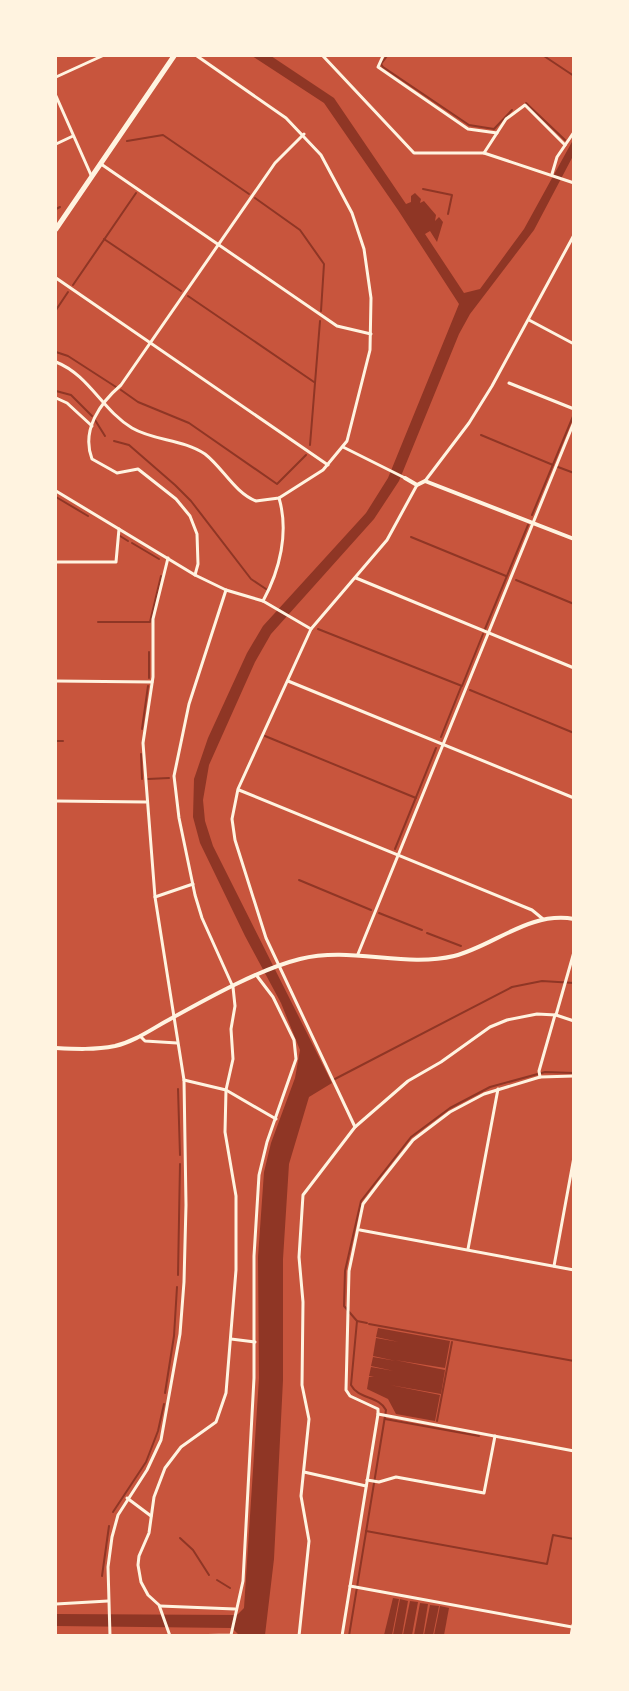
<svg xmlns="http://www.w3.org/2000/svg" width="629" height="1691" viewBox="0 0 629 1691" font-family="'Asap Condensed',sans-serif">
	<rect width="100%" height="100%" fill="#c8553d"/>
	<g fill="#8f3625">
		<polygon points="252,56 271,56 334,98 406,204 411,202 411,196 415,193 421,199 420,203 424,201 436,215 435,221 439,217 443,222 437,242 430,231 425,234 464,293 480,289 524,229 573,140 573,156 534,230 470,314 459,334 399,481 374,519 271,634 255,662 209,765 203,800 205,821 213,846 332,1083 309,1097 289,1164 283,1259 283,1380 274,1559 265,1635 239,1635 232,1628 56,1626 56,1614 237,1615 244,1608 259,1378 258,1257 264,1172 271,1143 295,1078 300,1050 281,1003 245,936 200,843 193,817 194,779 208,738 247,653 263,626 366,513 388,478 459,304 398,210 324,103"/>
		<polygon points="378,1328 450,1341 445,1368 395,1360 445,1370 441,1394 390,1385 440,1395 435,1421 396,1414 388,1399 367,1389 369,1377 374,1377 369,1376 371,1367 394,1371 371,1366 373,1357 396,1361 373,1356 376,1338 399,1342 376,1337"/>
		<polygon points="393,1598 399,1599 392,1635 384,1635"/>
		<polygon points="400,1599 408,1601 402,1635 393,1635"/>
		<polygon points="410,1601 418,1602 412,1635 403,1635"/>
		<polygon points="420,1603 428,1604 423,1635 414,1635"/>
		<polygon points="430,1605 439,1606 433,1635 424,1635"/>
		<polygon points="440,1606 449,1608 444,1635 434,1635"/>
	</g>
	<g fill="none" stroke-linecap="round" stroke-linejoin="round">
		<g stroke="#8f3625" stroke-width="2">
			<polyline points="387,56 381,64 383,67 469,125 494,129 512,110"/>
			<polyline points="544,56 574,76"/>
			<polyline points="526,103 565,140"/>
			<polyline points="127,141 163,135 249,194"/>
			<polyline points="423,189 452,195 448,214"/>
			<polyline points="255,198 300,230 324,264 321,311"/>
			<polyline points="56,209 60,207"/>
			<polyline points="104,239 181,291"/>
			<polyline points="73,285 136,193"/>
			<polyline points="188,296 314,382"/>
			<polyline points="56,310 68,292"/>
			<polyline points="56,352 68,356 116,387"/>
			<polyline points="121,390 138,402 189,423 277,484 306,455"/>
			<polyline points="56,391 71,395 92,416"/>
			<polyline points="95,420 105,436"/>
			<polyline points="481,435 553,465"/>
			<polyline points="114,441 129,445 175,485 191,501 251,579 266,589"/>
			<polyline points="310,445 320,321"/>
			<polyline points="558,467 574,473"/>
			<polyline points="56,497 88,516"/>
			<polyline points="532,515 574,414"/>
			<polyline points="120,536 128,541"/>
			<polyline points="411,537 506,576"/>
			<polyline points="132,543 159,559"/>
			<polyline points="516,580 574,604"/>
			<polyline points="98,622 150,622 161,576"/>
			<polyline points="318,629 462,686 483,634"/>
			<polyline points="485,629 528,525"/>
			<polyline points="149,678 149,652"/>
			<polyline points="470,690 574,733"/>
			<polyline points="142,729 148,686"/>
			<polyline points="265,736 416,798"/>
			<polyline points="441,737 461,687"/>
			<polyline points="56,741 63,741"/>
			<polyline points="141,754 142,779"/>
			<polyline points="148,779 169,778"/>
			<polyline points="395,849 436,748"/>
			<polyline points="299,880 371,910"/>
			<polyline points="379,913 422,930"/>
			<polyline points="427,933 461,946"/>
			<polyline points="333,1080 512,987 542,981 574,983"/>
			<polyline points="178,1089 180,1155"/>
			<polyline points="178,1275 180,1164"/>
			<polyline points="357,1321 367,1323"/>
			<polyline points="369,1324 574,1361"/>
			<polyline points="165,1393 174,1336 177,1287"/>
			<polyline points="385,1419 479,1436"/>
			<polyline points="437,1421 452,1342"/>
			<polyline points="113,1512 146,1462 158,1431 164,1404"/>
			<polyline points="366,1531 547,1564 553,1535 574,1539"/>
			<polyline points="180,1538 193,1550 209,1575"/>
			<polyline points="102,1576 109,1526"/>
			<polyline points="217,1580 230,1588"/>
			<path d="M349,1636L386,1410C379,1396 358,1399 351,1385L357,1321L344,1306L345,1271L361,1201L411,1137L450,1108L490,1087L545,1072L574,1073"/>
		</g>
		<g stroke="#fff3e0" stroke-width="3">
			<polyline points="323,56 414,153 484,153 574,183"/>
			<polyline points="383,56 378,67 468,129 497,133"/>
			<polyline points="56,77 102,56"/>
			<polyline points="56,96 91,175"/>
			<polyline points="56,144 73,136"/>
			<polyline points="484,153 506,119 525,105 565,145"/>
			<polyline points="101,164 337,326 371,334"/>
			<polyline points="552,174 557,157 574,132"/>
			<polyline points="56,278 328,465"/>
			<polyline points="529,320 574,344"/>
			<path d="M56,362C89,375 102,410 132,428C154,441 183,439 205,454C223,468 235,493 256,501L279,498L323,470L347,441L370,350L371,298L364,249L352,213L321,155L286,118L197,56"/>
			<polyline points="509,383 574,409"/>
			<polyline points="56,398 67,403 92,426"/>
			<polyline points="343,447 405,478"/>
			<polyline points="425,481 469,423 492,386 574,235"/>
			<polyline points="56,491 195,575 226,590 263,601 311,629"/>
			<polyline points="56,562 116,562 119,529"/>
			<path d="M195,575L198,564L197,534L190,516L176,499L138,469L117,473L92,459C81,430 100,403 121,385L275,163L304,134"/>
			<polyline points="356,578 574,668"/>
			<path d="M263,601C280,570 289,532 279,498"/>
			<polyline points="56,681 152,682"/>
			<polyline points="288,681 574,798"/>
			<polyline points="239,790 532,910 543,919"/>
			<polyline points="56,801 146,802"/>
			<polyline points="155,897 193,884"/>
			<polyline points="358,954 574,422"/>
			<polyline points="556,1015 574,952"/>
			<polyline points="140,1036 145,1041 177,1043"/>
			<polyline points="540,1077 539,1071 555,1015"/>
			<polyline points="184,1080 226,1090 276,1119"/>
			<polyline points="355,1127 266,938 235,840 232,819 238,789 311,629 387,540 417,485"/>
			<polyline points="360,1230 574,1270"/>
			<polyline points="468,1249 498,1089"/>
			<polyline points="554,1266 574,1157"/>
			<polyline points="231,1339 255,1342"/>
			<polyline points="378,1414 574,1451"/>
			<polyline points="304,1472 366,1486"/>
			<polyline points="367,1480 379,1482 396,1477 484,1493 495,1436"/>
			<polyline points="127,1498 151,1516"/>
			<polyline points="350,1586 572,1627"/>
			<polyline points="56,1604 108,1601"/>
			<polyline points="160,1606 235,1609"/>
			<polyline points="110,1636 108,1567 112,1537 118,1515 147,1470 161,1440 180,1334 184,1282 186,1205 184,1080 155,897 143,743 153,677 153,619 168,558"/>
			<polyline points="170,1636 159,1605 148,1595 141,1582 138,1565 139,1556 149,1533 154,1497 165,1468 181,1447 216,1422 226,1393 236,1270 236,1196 225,1132 226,1090 233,1059 231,1029 235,1006 233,987 202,918 195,895 179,818 174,776 189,704 226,590"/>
			<polyline points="184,1636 231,1635 243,1581 254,1378 254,1256 259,1175 267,1142 296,1059 294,1040 273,997 257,976"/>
			<polyline points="299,1636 309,1541 301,1496 309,1419 302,1385 303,1302 299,1257 303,1195 355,1127 408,1081 441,1062 490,1027 507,1020 537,1014 556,1015 574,1021"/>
			<polyline points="342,1636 378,1414 378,1409 350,1396 346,1390 349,1271 363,1204 379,1183 413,1140 450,1112 484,1094 540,1077 574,1076"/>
		</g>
		<g stroke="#fff3e0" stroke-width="4">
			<polyline points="405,478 417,485 425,481 574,539"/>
			<path d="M56,1048C75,1049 95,1050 115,1046C136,1041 153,1028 172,1018C208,998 260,969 300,959C351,946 404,968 454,956C494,946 529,911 574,919"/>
		</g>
		<polyline stroke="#fff3e0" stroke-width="5" points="572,1636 574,1625"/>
		<polyline stroke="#fff3e0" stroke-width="5" points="56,229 174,56"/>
	</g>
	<rect width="629" height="1691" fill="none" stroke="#fff3e0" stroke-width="114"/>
</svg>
